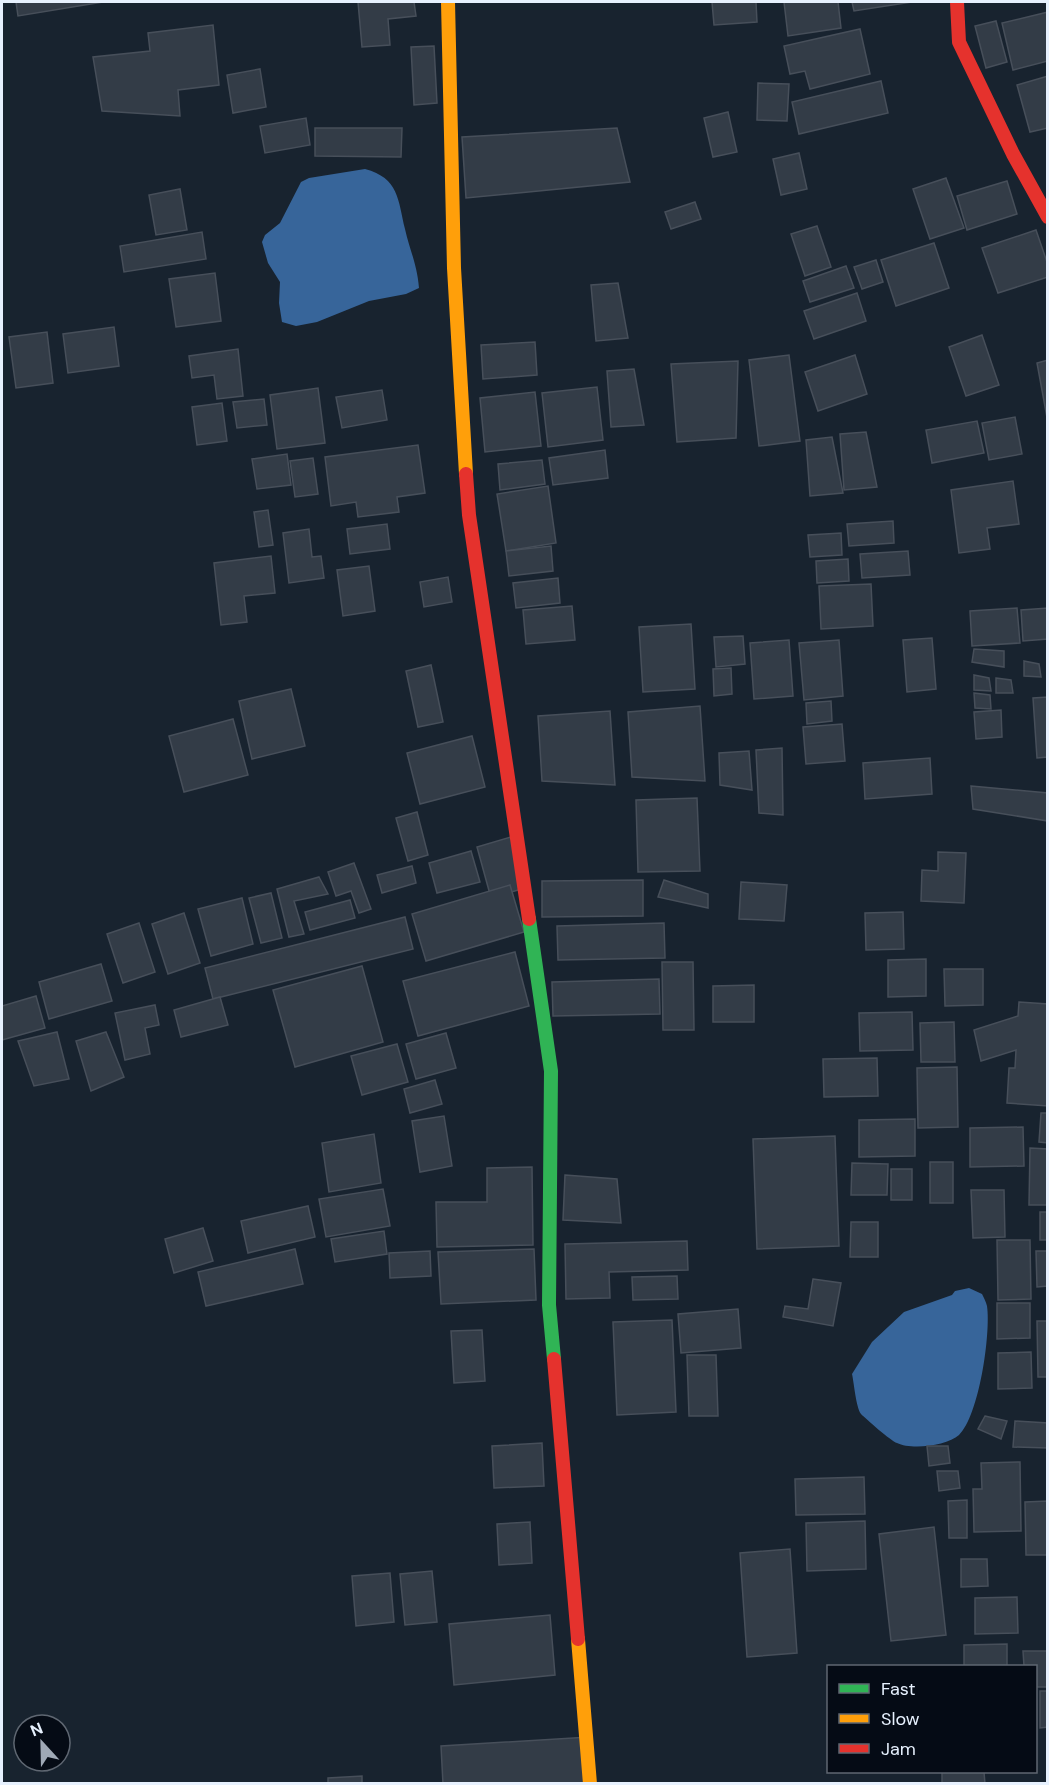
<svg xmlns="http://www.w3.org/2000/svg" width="1049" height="1785" viewBox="0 0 1049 1785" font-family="'DM Sans',sans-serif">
	<rect width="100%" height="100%" fill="#18232f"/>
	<g fill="#37659a">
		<path d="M365,169C399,178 398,200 405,229C410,251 417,264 419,288L406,294L369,301L317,322L296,326L282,322L279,303L280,282L268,263L262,242L265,235L280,223L301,182L309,178Z"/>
		<path d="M969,1288L982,1294C984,1298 986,1302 987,1306C991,1334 979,1416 959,1435C947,1446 911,1450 897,1443C891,1441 866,1419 861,1414C856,1407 854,1383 852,1374L872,1342L904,1312L952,1295L955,1291Z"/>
	</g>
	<g fill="#333c47" stroke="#474f5a" stroke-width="1.5">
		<polygon points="16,2 103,2 18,16"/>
		<polygon points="358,2 414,2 416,16 388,19 390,45 362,47"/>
		<polygon points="712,2 756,2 757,22 714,25"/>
		<polygon points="784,2 838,2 841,28 788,36"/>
		<polygon points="852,2 912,2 854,11"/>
		<polygon points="1048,12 1048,61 1013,70 1002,23"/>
		<polygon points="996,21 1007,62 986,68 975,26"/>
		<polygon points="213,25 219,85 178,90 180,116 102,111 93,57 150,51 148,33"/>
		<polygon points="860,29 870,74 810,89 805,71 790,74 784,46"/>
		<polygon points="434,46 437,103 414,105 411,47"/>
		<polygon points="260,69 266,107 233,113 227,75"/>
		<polygon points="1048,76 1048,128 1030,132 1017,85"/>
		<polygon points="881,81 888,113 799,134 792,102"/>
		<polygon points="758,83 789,84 787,121 757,120"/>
		<polygon points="728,112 737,152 713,157 704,118"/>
		<polygon points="306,118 310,145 265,153 260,126"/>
		<polygon points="315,128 402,128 401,157 315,156"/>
		<polygon points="617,128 630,182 466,198 462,137"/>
		<polygon points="799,153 807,189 781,195 773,159"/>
		<polygon points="946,178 964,228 930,239 913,189"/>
		<polygon points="1007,181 1017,214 967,230 957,196"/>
		<polygon points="180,189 187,230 156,235 149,195"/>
		<polygon points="695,202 701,219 671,229 665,212"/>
		<polygon points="817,226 831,267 805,276 791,234"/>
		<polygon points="1036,230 1048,265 1048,277 998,293 982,248"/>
		<polygon points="202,232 206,259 124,272 120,246"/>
		<polygon points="934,243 949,288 896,306 881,260"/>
		<polygon points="876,260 883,282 862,289 854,267"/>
		<polygon points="846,266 854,288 810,302 803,281"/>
		<polygon points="215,273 221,321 176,327 169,279"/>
		<polygon points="618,283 628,338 596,341 591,285"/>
		<polygon points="857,293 866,321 814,339 804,311"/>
		<polygon points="114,327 119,366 68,373 63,334"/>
		<polygon points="47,332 53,383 16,388 9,337"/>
		<polygon points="982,335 999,385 966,396 949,347"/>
		<polygon points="535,342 537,375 483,379 481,345"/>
		<polygon points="238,349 243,396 217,399 214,375 192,378 189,356"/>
		<polygon points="789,355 800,441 759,446 749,360"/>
		<polygon points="855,355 867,394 818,411 805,372"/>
		<polygon points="1048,360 1048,423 1037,363"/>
		<polygon points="738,361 736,438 677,442 671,364"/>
		<polygon points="634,369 644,425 611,427 607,371"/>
		<polygon points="597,387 603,440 548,447 542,393"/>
		<polygon points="318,388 325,443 277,449 270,395"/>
		<polygon points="382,390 387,420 342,428 336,397"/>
		<polygon points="535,392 541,446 485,452 480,398"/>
		<polygon points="264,399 267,425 237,428 233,402"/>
		<polygon points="222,403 227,441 197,445 192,407"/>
		<polygon points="1015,417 1022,454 989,460 982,423"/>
		<polygon points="977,421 984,453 932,463 926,430"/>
		<polygon points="866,432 877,487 844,490 840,434"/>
		<polygon points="832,437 843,493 810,496 806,440"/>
		<polygon points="418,445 425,493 397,497 399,512 358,517 356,502 331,506 325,457"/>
		<polygon points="605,450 608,478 553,485 549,458"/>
		<polygon points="287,454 291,485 257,489 252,459"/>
		<polygon points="313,458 318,494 295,497 290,461"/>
		<polygon points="542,460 545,484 500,490 498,464"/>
		<polygon points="1013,481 1019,524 987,528 990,549 959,553 951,490"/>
		<polygon points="548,486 556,543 506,551 497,494"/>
		<polygon points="268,510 273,545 259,547 254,512"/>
		<polygon points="893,521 894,543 849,546 847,524"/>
		<polygon points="387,524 390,549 350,554 347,529"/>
		<polygon points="309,529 312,557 321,556 324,578 289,583 283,533"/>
		<polygon points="841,533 842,555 810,557 808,535"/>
		<polygon points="551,546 553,571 509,576 506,551"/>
		<polygon points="908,551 910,575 862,578 860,554"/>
		<polygon points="271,556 275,593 244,596 247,622 221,625 214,563"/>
		<polygon points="848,559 849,581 817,583 816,561"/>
		<polygon points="369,566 375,611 343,616 337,570"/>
		<polygon points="448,577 452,602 424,607 420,582"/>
		<polygon points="558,578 560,603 516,608 513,583"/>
		<polygon points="871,584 873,626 821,629 819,586"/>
		<polygon points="572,606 575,640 526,644 523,610"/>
		<polygon points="1017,608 1020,643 972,646 970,611"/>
		<polygon points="1048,608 1048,639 1023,641 1021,610"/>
		<polygon points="691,624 695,689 643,692 639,627"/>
		<polygon points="743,636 745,664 716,667 714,637"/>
		<polygon points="932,638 936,689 907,692 903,640"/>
		<polygon points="789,640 793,696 754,699 750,643"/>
		<polygon points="839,640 843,696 804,700 799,643"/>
		<polygon points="974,649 1004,651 1004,667 972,662"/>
		<polygon points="1024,661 1039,664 1041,677 1024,676"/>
		<polygon points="431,665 443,722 418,727 406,671"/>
		<polygon points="731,668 732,694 714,696 713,669"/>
		<polygon points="974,675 989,678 991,691 974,690"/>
		<polygon points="996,678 1011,680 1013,693 996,693"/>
		<polygon points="291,689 305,746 252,759 239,701"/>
		<polygon points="974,693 990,695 991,709 975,708"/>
		<polygon points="1048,697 1048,757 1037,758 1033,698"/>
		<polygon points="831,701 832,721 807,724 806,703"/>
		<polygon points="700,706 705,781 632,777 628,712"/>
		<polygon points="1001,710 1002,737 976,739 974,712"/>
		<polygon points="610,711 615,785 542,781 538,716"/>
		<polygon points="233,719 248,775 184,792 169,736"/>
		<polygon points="842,724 845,761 806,764 803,727"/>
		<polygon points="472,736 485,787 420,804 407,753"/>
		<polygon points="782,748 783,815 759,813 756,750"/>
		<polygon points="749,751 752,790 720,785 719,753"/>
		<polygon points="930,758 932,794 865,799 863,763"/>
		<polygon points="971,786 1048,793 1048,821 973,809"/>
		<polygon points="697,798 700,871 638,872 636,800"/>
		<polygon points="417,812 428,855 408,861 396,818"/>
		<polygon points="511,837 525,888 491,898 477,847"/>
		<polygon points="471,851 480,882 437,893 429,863"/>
		<polygon points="938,852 966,853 964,903 921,901 922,870 938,871"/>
		<polygon points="354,863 371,909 359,913 351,891 336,896 328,872"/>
		<polygon points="412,866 416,883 382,893 377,875"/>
		<polygon points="319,877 328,894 294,901 304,934 289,937 277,889"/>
		<polygon points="643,880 643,916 542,917 542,881"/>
		<polygon points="664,880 708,894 708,908 658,897"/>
		<polygon points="741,882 787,885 784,921 739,919"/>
		<polygon points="510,885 524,932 426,961 412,914"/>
		<polygon points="271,893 282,938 261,943 249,898"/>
		<polygon points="242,898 253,944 211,956 198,909"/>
		<polygon points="350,900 355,918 310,930 305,912"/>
		<polygon points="903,912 904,949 866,950 865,913"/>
		<polygon points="184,913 200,963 168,974 152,924"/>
		<polygon points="405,917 413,949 213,999 205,968"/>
		<polygon points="139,923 155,972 123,983 107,934"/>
		<polygon points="664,923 665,958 558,960 557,926"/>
		<polygon points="515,952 529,1006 418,1036 403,981"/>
		<polygon points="926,959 926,996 888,997 888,960"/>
		<polygon points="662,962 693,962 694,1030 663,1030"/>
		<polygon points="101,964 112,1001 49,1019 39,982"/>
		<polygon points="362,966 383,1042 295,1067 273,990"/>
		<polygon points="944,969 983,969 983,1005 945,1006"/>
		<polygon points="659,979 660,1014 553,1016 552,982"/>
		<polygon points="754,985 754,1022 713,1022 713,986"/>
		<polygon points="36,996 45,1028 2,1040 2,1006"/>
		<polygon points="220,997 228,1025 181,1037 174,1010"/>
		<polygon points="1019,1002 1048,1004 1048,1106 1007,1103 1009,1068 1015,1068 1016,1050 981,1061 974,1030 1018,1016"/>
		<polygon points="155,1005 159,1025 145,1028 150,1054 125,1060 115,1013"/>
		<polygon points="912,1012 913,1050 860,1051 859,1013"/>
		<polygon points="954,1022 955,1062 921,1062 920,1023"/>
		<polygon points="57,1032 69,1079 34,1086 18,1041"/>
		<polygon points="106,1032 124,1077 91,1091 76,1041"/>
		<polygon points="446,1033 456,1068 416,1079 406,1044"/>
		<polygon points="397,1044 408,1082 362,1095 351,1056"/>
		<polygon points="877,1058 878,1096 824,1097 823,1059"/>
		<polygon points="957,1067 958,1127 918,1128 917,1068"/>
		<polygon points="435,1080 442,1104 410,1113 404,1089"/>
		<polygon points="1041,1113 1048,1113 1048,1143 1039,1142"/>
		<polygon points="444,1116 452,1166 420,1172 412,1121"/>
		<polygon points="915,1119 915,1156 859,1157 859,1120"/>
		<polygon points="1023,1127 1024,1166 970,1167 970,1128"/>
		<polygon points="374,1134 381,1183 329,1192 322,1143"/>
		<polygon points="835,1136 839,1246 757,1249 753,1139"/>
		<polygon points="1030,1148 1048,1149 1048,1205 1029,1205"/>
		<rect x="930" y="1162" width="23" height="41"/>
		<polygon points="852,1163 888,1164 887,1195 851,1195"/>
		<polygon points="532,1167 533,1245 437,1247 436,1202 487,1202 487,1168"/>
		<rect x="891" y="1169" width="21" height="31"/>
		<polygon points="565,1175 617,1179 621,1223 563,1220"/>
		<polygon points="383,1189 390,1226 326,1237 319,1199"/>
		<polygon points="971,1190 1004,1190 1005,1237 973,1238"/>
		<polygon points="308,1206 315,1237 248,1253 241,1221"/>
		<rect x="1040" y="1212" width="8" height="28"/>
		<polygon points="851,1222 878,1222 878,1257 850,1257"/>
		<polygon points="203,1228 213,1261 174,1273 165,1239"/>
		<polygon points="384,1231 387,1254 335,1262 331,1239"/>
		<polygon points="997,1240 1030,1240 1031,1299 998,1300"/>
		<polygon points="687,1241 688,1270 609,1272 610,1298 566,1299 565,1244"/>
		<polygon points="295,1249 303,1284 206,1306 198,1272"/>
		<polygon points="534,1249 536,1300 441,1304 438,1252"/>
		<polygon points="430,1251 431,1276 390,1278 389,1253"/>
		<polygon points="1036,1251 1048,1251 1048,1286 1037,1287"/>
		<polygon points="677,1276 678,1299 633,1300 632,1277"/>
		<polygon points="813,1279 841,1283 833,1326 783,1317 785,1306 808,1309"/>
		<polygon points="997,1303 1030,1303 1030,1338 997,1339"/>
		<polygon points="738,1309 741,1348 681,1353 678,1314"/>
		<polygon points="672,1320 676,1412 617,1415 613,1322"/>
		<polygon points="1037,1321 1048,1321 1048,1377 1038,1377"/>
		<polygon points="482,1330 485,1381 454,1383 451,1331"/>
		<polygon points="1031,1352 1032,1388 998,1389 998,1353"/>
		<polygon points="687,1355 716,1355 718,1416 689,1416"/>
		<polygon points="985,1416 1007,1421 1001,1439 978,1429"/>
		<polygon points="1015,1421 1048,1423 1048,1448 1013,1447"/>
		<polygon points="542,1443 544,1486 494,1488 492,1446"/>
		<polygon points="927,1446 948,1446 950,1463 929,1466"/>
		<polygon points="1020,1462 1021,1531 974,1532 973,1489 982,1489 981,1463"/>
		<polygon points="937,1471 958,1471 960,1488 939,1491"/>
		<polygon points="864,1477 865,1514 796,1515 795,1479"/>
		<polygon points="967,1500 967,1538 949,1538 948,1501"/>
		<polygon points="1048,1501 1048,1555 1026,1555 1025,1502"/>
		<polygon points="865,1521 866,1569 807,1571 806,1523"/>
		<polygon points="530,1522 532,1563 499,1565 497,1524"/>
		<polygon points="934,1527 946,1635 891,1641 879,1534"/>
		<polygon points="790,1549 797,1653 747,1657 740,1553"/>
		<polygon points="961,1559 987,1559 988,1586 961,1587"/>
		<polygon points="432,1571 437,1622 405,1625 400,1574"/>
		<polygon points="390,1573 394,1622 356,1626 352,1576"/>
		<polygon points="1017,1597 1018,1633 975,1634 975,1598"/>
		<polygon points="550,1615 555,1675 454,1685 449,1624"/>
		<polygon points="1007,1644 1007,1666 964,1666 964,1645"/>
		<polygon points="1023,1651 1048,1651 1048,1687 1036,1687 1036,1666 1024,1666"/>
		<polygon points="1040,1691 1048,1691 1048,1727 1040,1728"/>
		<polygon points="589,1737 592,1784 443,1784 441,1746"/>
		<polygon points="942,1772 984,1772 985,1784 942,1784"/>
		<polygon points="362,1776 362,1784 328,1784 328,1778"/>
	</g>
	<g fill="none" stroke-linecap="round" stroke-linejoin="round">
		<polyline stroke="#30b455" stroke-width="14" points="529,919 551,1071 549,1305 554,1359"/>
		<g stroke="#ff9f0a" stroke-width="14">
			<polyline points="448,2 454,268 466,474"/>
			<polyline points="578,1639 590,1784"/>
		</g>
		<g stroke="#e5322d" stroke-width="14">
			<polyline points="957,2 959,42 1013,154 1048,217"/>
			<polyline points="466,474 469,515 529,919"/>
			<polyline points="554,1359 578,1639"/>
		</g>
	</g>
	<rect width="1049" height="1785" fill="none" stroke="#e7f1fe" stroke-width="6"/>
	<rect x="827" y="1665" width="210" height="108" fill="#050b15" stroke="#5f6772" stroke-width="1.5"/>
	<rect x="839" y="1684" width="30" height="9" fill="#30b455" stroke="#5f6772" stroke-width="1.5"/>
	<text x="881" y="1695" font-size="18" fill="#e7f1fe">Fast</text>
	<rect x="839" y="1714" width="30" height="9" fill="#ff9f0a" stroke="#5f6772" stroke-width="1.5"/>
	<text x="881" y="1725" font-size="18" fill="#e7f1fe">Slow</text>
	<rect x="839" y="1744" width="30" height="9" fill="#e5322d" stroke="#5f6772" stroke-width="1.5"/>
	<text x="881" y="1755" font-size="18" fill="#e7f1fe">Jam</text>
	<g transform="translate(42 1743) rotate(338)"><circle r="28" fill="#050b15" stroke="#5f6772" stroke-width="1.5"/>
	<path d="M0-4.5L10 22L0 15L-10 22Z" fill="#9fa9b6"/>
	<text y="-9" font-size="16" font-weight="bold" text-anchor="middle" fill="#e7f1fe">N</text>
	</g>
</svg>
